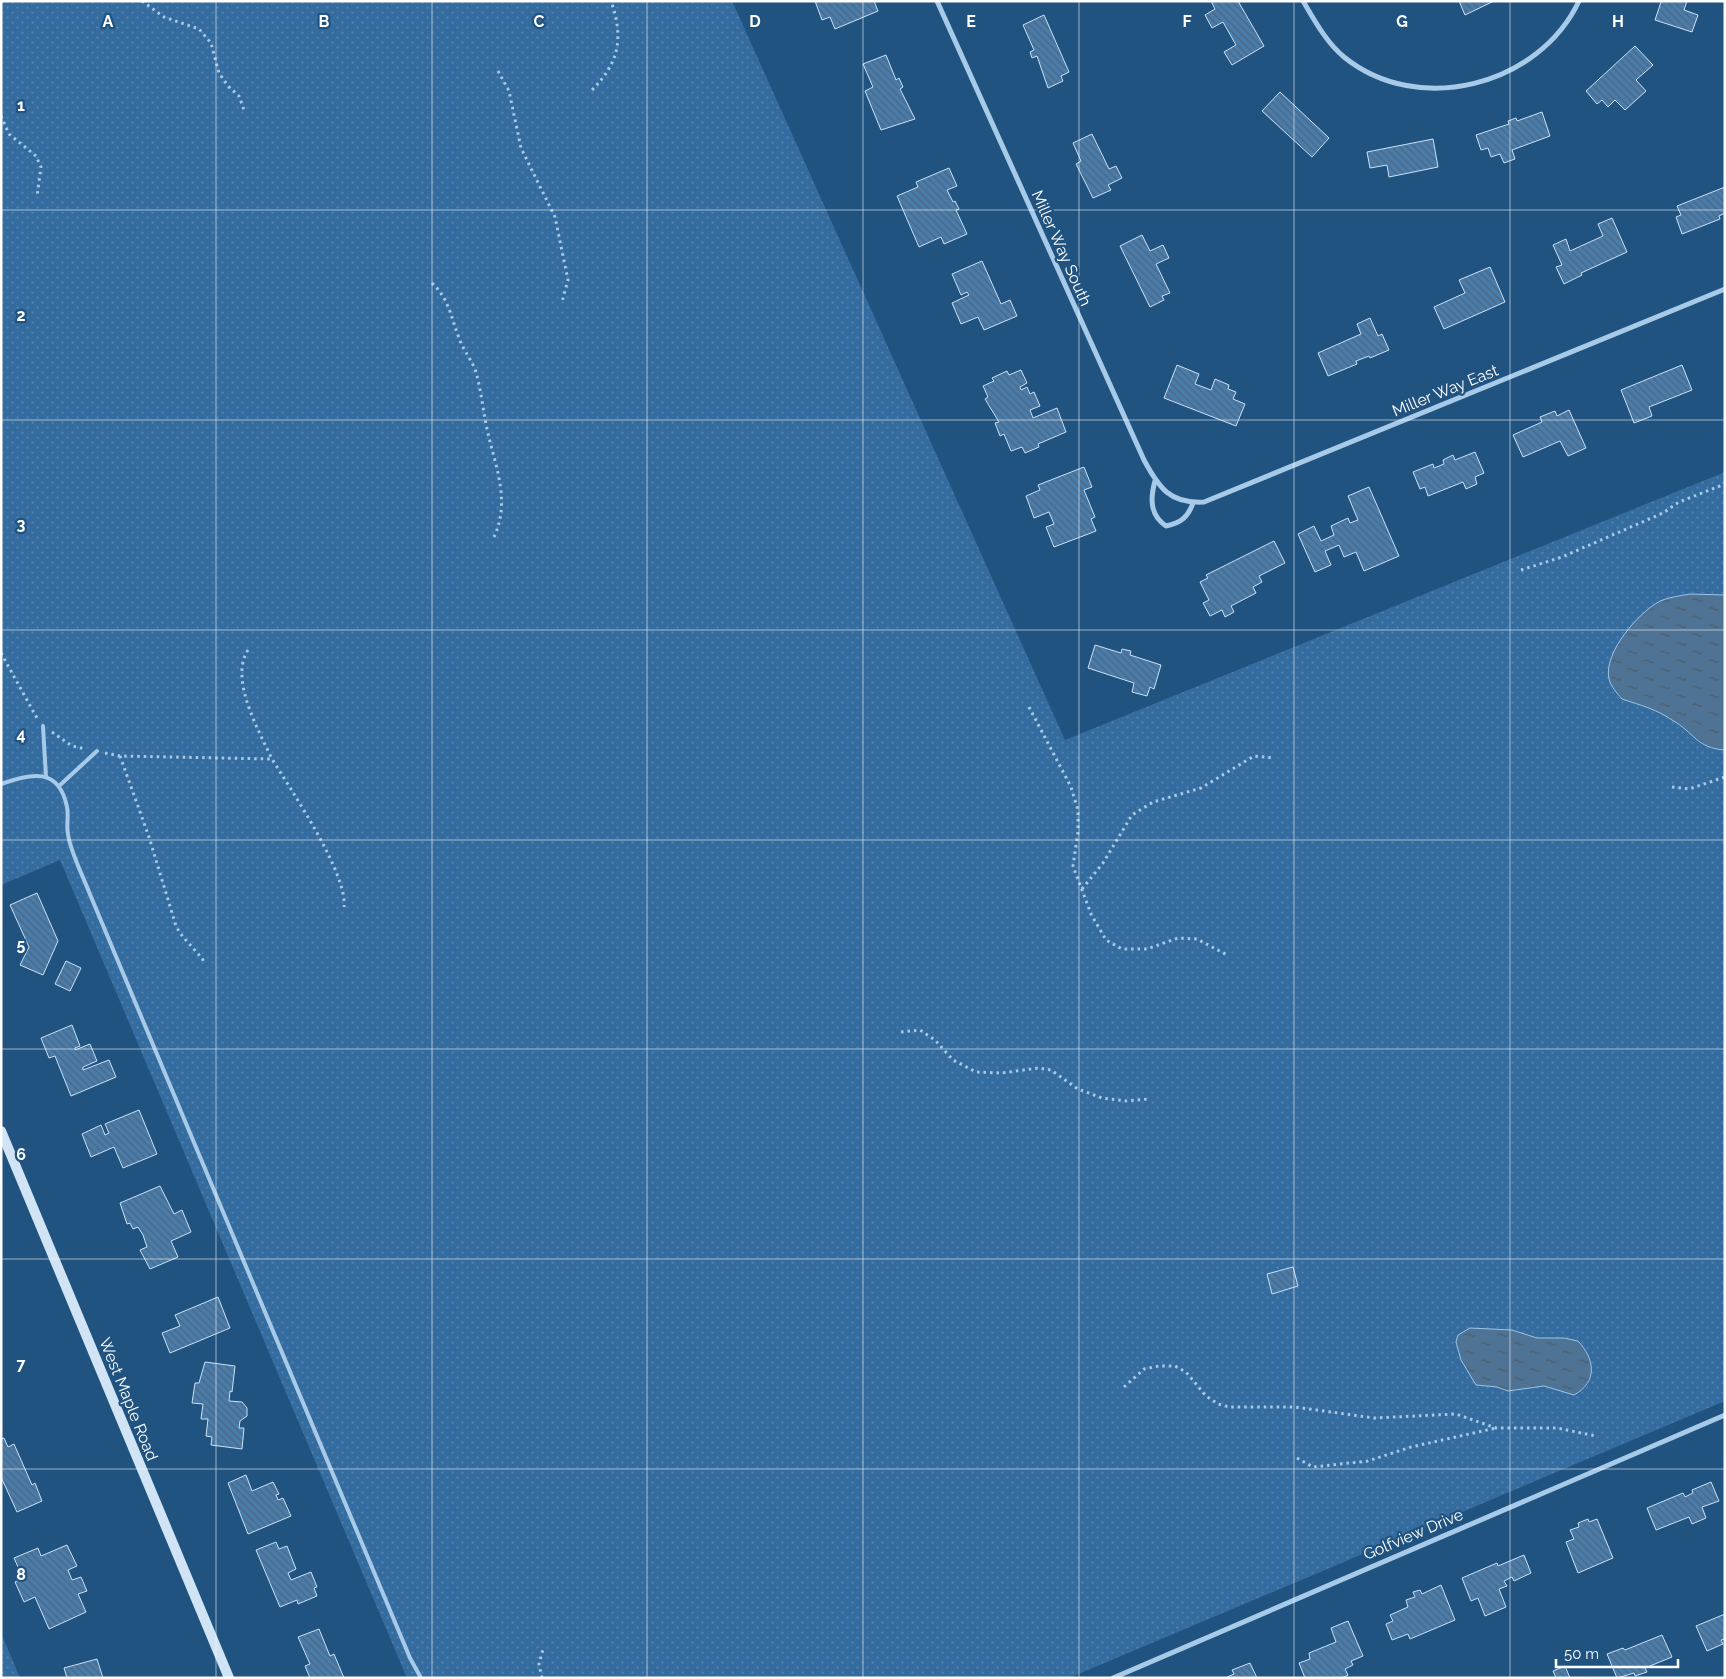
<svg xmlns="http://www.w3.org/2000/svg" width="1726" height="1679" viewBox="0 0 1726 1679" font-family="Raleway,sans-serif">
	<defs>
		<pattern id="grass-dots" width="8" height="8" patternUnits="userSpaceOnUse" patternTransform="scale(1.25)"><rect width="8" height="8" fill="#356c9f"/><path d="M2 2h.1M6 6h.1" fill="none" stroke="#5382ad" stroke-width="1.8" stroke-linecap="round"/></pattern>
		<pattern id="water-ripples" width="26" height="14" patternUnits="userSpaceOnUse" patternTransform="scale(1.25)"><rect width="26" height="14" fill="#4f7395"/><path d="M2 4q2-2 4 0t4 0M15 11q2-2 4 0t4 0" fill="none" stroke="#4d5c69"/></pattern>
		<pattern id="building-back-hatch" width="6" height="6" patternUnits="userSpaceOnUse" patternTransform="scale(1.25)"><rect width="6" height="6" fill="#4a7caa"/><path d="M-1 5l2 2M0 0l6 6M5-1l2 2" fill="none" stroke="#4b6680"/></pattern>
	</defs>
	<rect width="100%" height="100%" fill="#215381"/>
	<g fill="url(#grass-dots)">
		<polygon points="1,1 732,1 1065,740 1725,472 1725,1401 1069,1678 407,1678 60,860 1,885"/>
		<polygon points="1,1633 20,1678 1,1678"/>
	</g>
	<g fill="url(#water-ripples)" stroke="#9bc5e9">
		<path d="M1690,594L1725,595V750C1696,748 1695,733 1672,720C1656,709 1640,705 1622,699C1617,693 1611,687 1609,679C1603,653 1638,613 1660,601C1669,597 1680,596 1690,594Z"/>
		<path d="M1470,1328L1512,1330L1537,1338H1564L1578,1341C1595,1359 1598,1382 1574,1395L1544,1386L1508,1391L1497,1387L1476,1385L1461,1360L1456,1342L1458,1335Z"/>
	</g>
	<g fill="url(#building-back-hatch)" stroke="#cbe2f6">
		<polygon points="815,1 874,1 878,11 835,29 830,17 822,20"/>
		<polygon points="1211,1 1238,1 1264,46 1232,65 1224,52 1236,45 1223,22 1212,28 1205,15 1215,9"/>
		<polygon points="1459,1 1494,1 1465,15"/>
		<polygon points="1658,1 1687,1 1684,10 1698,15 1692,32 1655,20 1661,2"/>
		<polygon points="1044,15 1069,72 1061,76 1063,81 1048,88 1037,56 1032,58 1030,52 1034,50 1023,25"/>
		<polygon points="1635,46 1653,65 1636,80 1646,91 1625,110 1615,100 1608,107 1602,100 1597,104 1586,91"/>
		<polygon points="886,55 896,80 899,78 903,87 900,89 915,119 881,130 865,91 873,87 863,64"/>
		<polygon points="1280,92 1329,138 1312,157 1262,111"/>
		<polygon points="1542,112 1550,136 1512,150 1515,159 1504,163 1500,154 1491,157 1488,148 1481,150 1476,135 1509,124 1508,121 1516,118 1517,121"/>
		<polygon points="1092,134 1109,169 1116,166 1122,178 1108,185 1111,190 1093,198 1076,164 1081,161 1073,143"/>
		<polygon points="1433,139 1438,167 1389,177 1387,165 1370,168 1367,152"/>
		<polygon points="949,168 957,186 947,190 953,202 955,201 959,209 956,210 967,234 944,244 941,237 919,247 897,196 918,187 916,182"/>
		<polygon points="1725,187 1725,213 1719,216 1720,219 1682,234 1676,217 1681,215 1677,206"/>
		<polygon points="1612,218 1627,252 1581,273 1582,275 1564,284 1556,267 1562,265 1553,245 1566,239 1570,251 1603,236 1598,224"/>
		<polygon points="1142,235 1150,251 1163,245 1169,258 1156,264 1170,293 1162,296 1164,300 1150,307 1120,246"/>
		<polygon points="982,261 1001,304 1010,300 1017,316 984,330 978,317 961,324 952,303 969,295 967,292 961,295 952,274"/>
		<polygon points="1490,267 1505,302 1444,329 1434,307 1465,293 1459,280"/>
		<polygon points="1370,318 1378,336 1382,334 1389,350 1370,358 1369,356 1356,361 1357,364 1328,376 1318,353 1361,334 1357,324"/>
		<polygon points="1177,365 1199,374 1195,384 1211,390 1215,379 1229,385 1228,389 1236,392 1233,399 1245,404 1236,426 1164,398"/>
		<polygon points="1682,365 1692,390 1649,407 1652,416 1634,423 1621,390"/>
		<polygon points="1021,370 1027,383 1020,387 1021,390 1027,387 1030,394 1034,392 1040,406 1030,410 1033,418 1057,408 1066,432 1038,444 1039,447 1025,453 1022,447 1011,451 1004,434 1000,436 995,423 999,422 985,399 988,397 983,386 994,381 992,378 1007,371 1009,375"/>
		<polygon points="1569,410 1586,448 1568,456 1560,441 1523,457 1513,435 1542,422 1540,417 1555,411 1557,416"/>
		<polygon points="1475,452 1484,473 1475,477 1477,484 1466,489 1463,482 1428,496 1425,487 1420,489 1413,472 1433,464 1434,468 1444,464 1443,460 1453,455 1455,460"/>
		<polygon points="1084,467 1092,487 1084,490 1095,517 1091,519 1096,531 1054,547 1046,527 1054,524 1049,512 1034,518 1026,496 1040,490 1038,485"/>
		<polygon points="1369,487 1399,556 1364,571 1356,552 1344,557 1339,545 1325,551 1331,565 1315,572 1298,534 1314,526 1321,541 1334,535 1331,526 1348,518 1350,523 1358,520 1348,496"/>
		<polygon points="1274,541 1285,563 1259,576 1262,582 1253,587 1256,593 1231,606 1234,612 1225,617 1222,610 1210,616 1203,603 1209,600 1200,582 1208,578 1206,575"/>
		<polygon points="1095,645 1121,653 1122,649 1131,651 1130,655 1161,665 1154,689 1150,687 1147,696 1132,692 1134,683 1088,668"/>
		<polygon points="37,893 58,941 43,975 20,965 29,947 10,905"/>
		<polygon points="66,961 81,968 70,991 55,984"/>
		<polygon points="72,1025 80,1046 75,1048 75,1050 90,1044 97,1061 83,1067 83,1070 109,1060 116,1077 71,1096 55,1056 49,1058 41,1038"/>
		<polygon points="139,1110 157,1154 123,1168 114,1147 91,1157 82,1134 101,1125 105,1135 109,1133 105,1124"/>
		<polygon points="160,1186 174,1214 182,1210 191,1232 171,1241 178,1257 150,1269 140,1250 147,1247 143,1235 138,1227 133,1229 130,1223 127,1224 120,1203"/>
		<polygon points="1293,1267 1298,1286 1272,1294 1267,1274"/>
		<polygon points="218,1297 230,1328 170,1353 162,1333 180,1326 175,1315"/>
		<polygon points="205,1362 235,1366 232,1392 230,1391 229,1401 242,1402 247,1408 247,1416 240,1421 239,1428 244,1428 242,1449 211,1445 212,1437 206,1436 208,1419 201,1419 203,1404 192,1403 195,1383 199,1383"/>
		<polygon points="4,1438 8,1447 14,1444 32,1485 35,1483 42,1501 17,1512 1,1477 1,1439"/>
		<polygon points="246,1475 252,1491 273,1482 279,1494 276,1495 278,1500 283,1498 291,1516 248,1534 228,1483"/>
		<polygon points="1711,1482 1719,1501 1702,1507 1706,1518 1692,1524 1689,1517 1656,1530 1647,1508 1683,1493 1685,1497 1693,1493 1692,1490"/>
		<polygon points="1588,1519 1589,1522 1597,1519 1613,1558 1578,1573 1566,1542 1574,1539 1570,1530 1579,1527 1578,1523"/>
		<polygon points="276,1542 279,1549 287,1546 296,1569 288,1573 291,1580 311,1572 317,1587 314,1588 317,1596 298,1604 297,1600 280,1607 256,1550"/>
		<polygon points="67,1545 77,1566 68,1570 72,1580 81,1577 87,1591 78,1594 86,1612 49,1629 35,1597 24,1602 15,1582 23,1578 14,1558 38,1548 41,1556"/>
		<polygon points="1524,1555 1531,1573 1514,1581 1512,1577 1504,1581 1507,1586 1499,1589 1506,1607 1485,1616 1478,1598 1471,1601 1462,1578 1497,1563 1498,1566"/>
		<polygon points="1441,1585 1455,1620 1410,1639 1408,1634 1392,1640 1386,1624 1393,1621 1390,1615 1408,1607 1406,1600 1415,1597 1413,1592 1420,1590 1422,1594"/>
		<polygon points="1725,1614 1725,1639 1721,1640 1723,1644 1707,1651 1696,1626"/>
		<polygon points="1348,1621 1363,1656 1351,1661 1353,1665 1345,1669 1348,1675 1342,1678 1305,1678 1299,1663 1310,1659 1309,1653 1336,1642 1331,1628"/>
		<polygon points="319,1629 330,1656 334,1654 344,1678 310,1678 305,1666 310,1664 298,1637"/>
		<polygon points="1662,1635 1672,1657 1645,1668 1647,1672 1635,1676 1634,1673 1617,1678 1607,1654 1623,1648 1625,1650"/>
		<polygon points="97,1659 103,1678 67,1678 64,1668"/>
		<polygon points="1250,1663 1257,1678 1225,1678 1234,1674 1232,1670"/>
		<polygon points="1565,1666 1570,1678 1556,1678 1553,1671"/>
	</g>
	<g fill="none" stroke-linecap="round" stroke-linejoin="round">
		<g stroke="#a7cae8" stroke-width="3" stroke-dasharray="2.5 4" stroke-linecap="butt">
			<polyline points="142,1 164,17 199,29 211,43 219,73 228,86 239,96 244,110"/>
			<polyline points="498,71 509,91 521,148 555,217 568,280 562,302"/>
			<path d="M592,90C619,63 624,38 611,1"/>
			<polyline points="1,116 9,134 36,156 41,167 37,196"/>
			<path d="M432,283C449,299 451,317 459,338C463,350 472,360 476,372C481,390 483,410 487,429C495,466 511,500 494,537"/>
			<polyline points="1521,570 1562,557 1663,513 1679,502 1725,484"/>
			<path d="M248,650C229,679 259,731 272,759"/>
			<polyline points="1,653 38,720"/>
			<polyline points="1029,707 1071,787 1078,810 1078,832 1073,866 1091,914 1106,940 1122,949 1147,949 1178,938 1197,939 1229,956"/>
			<polyline points="52,732 72,746 86,749"/>
			<path d="M105,753L120,756L272,759C291,790 348,874 344,907"/>
			<path d="M120,756L149,837L176,926C183,940 196,949 205,963"/>
			<polyline points="1672,787 1689,789 1725,777"/>
			<polyline points="1082,889 1103,863 1132,815 1153,802 1201,788 1254,756 1273,758"/>
			<polyline points="901,1032 920,1030 935,1040 953,1060 976,1072 1002,1073 1038,1068 1051,1070 1078,1089 1102,1098 1127,1101 1148,1099"/>
			<polyline points="1124,1387 1144,1369 1159,1366 1175,1366 1186,1372 1206,1396 1218,1404 1229,1407 1295,1407 1374,1418 1456,1414 1496,1428 1557,1428 1596,1436"/>
			<polyline points="1297,1458 1313,1467 1368,1461 1411,1447 1496,1428"/>
			<polyline points="542,1678 539,1664 543,1649"/>
		</g>
		<g stroke="#a7cae8" stroke-width="4">
			<polyline points="43,726 46,777"/>
			<path d="M1,784C31,773 59,767 67,807C69,816 66,825 68,834C70,851 83,876 89,892L410,1658L421,1678"/>
			<polyline points="59,786 97,751"/>
		</g>
		<g stroke="#a7cae8" stroke-width="5">
			<path d="M937,1L1144,460C1159,488 1170,504 1204,502L1725,289"/>
			<path d="M1303,1C1315,21 1326,42 1344,57C1418,117 1539,86 1579,1"/>
			<path d="M1155,481C1150,499 1150,515 1166,526C1181,523 1188,517 1193,503"/>
			<polyline points="1113,1678 1725,1415"/>
		</g>
		<polyline stroke="#d1e4f6" stroke-width="10" points="1,1131 229,1678"/>
	</g>
	<path fill="none" stroke="#fff" stroke-width="1" stroke-opacity="0.55" d="M216,1V1678M432,1V1678M647,1V1678M863,1V1678M1079,1V1678M1294,1V1678M1510,1V1678M1,210H1725M1,420H1725M1,630H1725M1,840H1725M1,1049H1725M1,1259H1725M1,1469H1725"/>
	<g text-anchor="middle" stroke-width="4.5" stroke-linejoin="round" paint-order="stroke">
		<g font-size="16" fill="#fff" stroke="#215381">
			<text transform="translate(1062 248) rotate(66)" y="6">Miller Way South</text>
			<text transform="translate(1445 390) rotate(-22)" y="6">Miller Way East</text>
			<text transform="translate(129 1399) rotate(68)" y="6">West Maple Road</text>
			<text transform="translate(1413 1534) rotate(-23)" y="6">Golfview Drive</text>
		</g>
	</g>
	<g font-size="16" text-anchor="middle" font-weight="bold" fill="#fff" stroke="#215381" stroke-width="4.5" stroke-linejoin="round" paint-order="stroke">
		<text x="108" y="27">A</text>
		<text x="324" y="27">B</text>
		<text x="539" y="27">C</text>
		<text x="755" y="27">D</text>
		<text x="971" y="27">E</text>
		<text x="1187" y="27">F</text>
		<text x="1402" y="27">G</text>
		<text x="1618" y="27">H</text>
		<text x="21" y="111">1</text>
		<text x="21" y="321">2</text>
		<text x="21" y="530">3</text>
		<text x="21" y="740">4</text>
		<text x="21" y="950">5</text>
		<text x="21" y="1160">6</text>
		<text x="21" y="1370">7</text>
		<text x="21" y="1580">8</text>
	</g>
	<rect width="1726" height="1679" fill="none" stroke="#ffffff" stroke-width="5"/>
	<path d="M1556 1659v8h122v-8" fill="none" stroke="#ffffff" stroke-width="2.5"/>
	<text x="1564" y="1659" font-size="15" fill="#ffffff" stroke="#215381" stroke-width="4" paint-order="stroke">50 m</text>
</svg>
